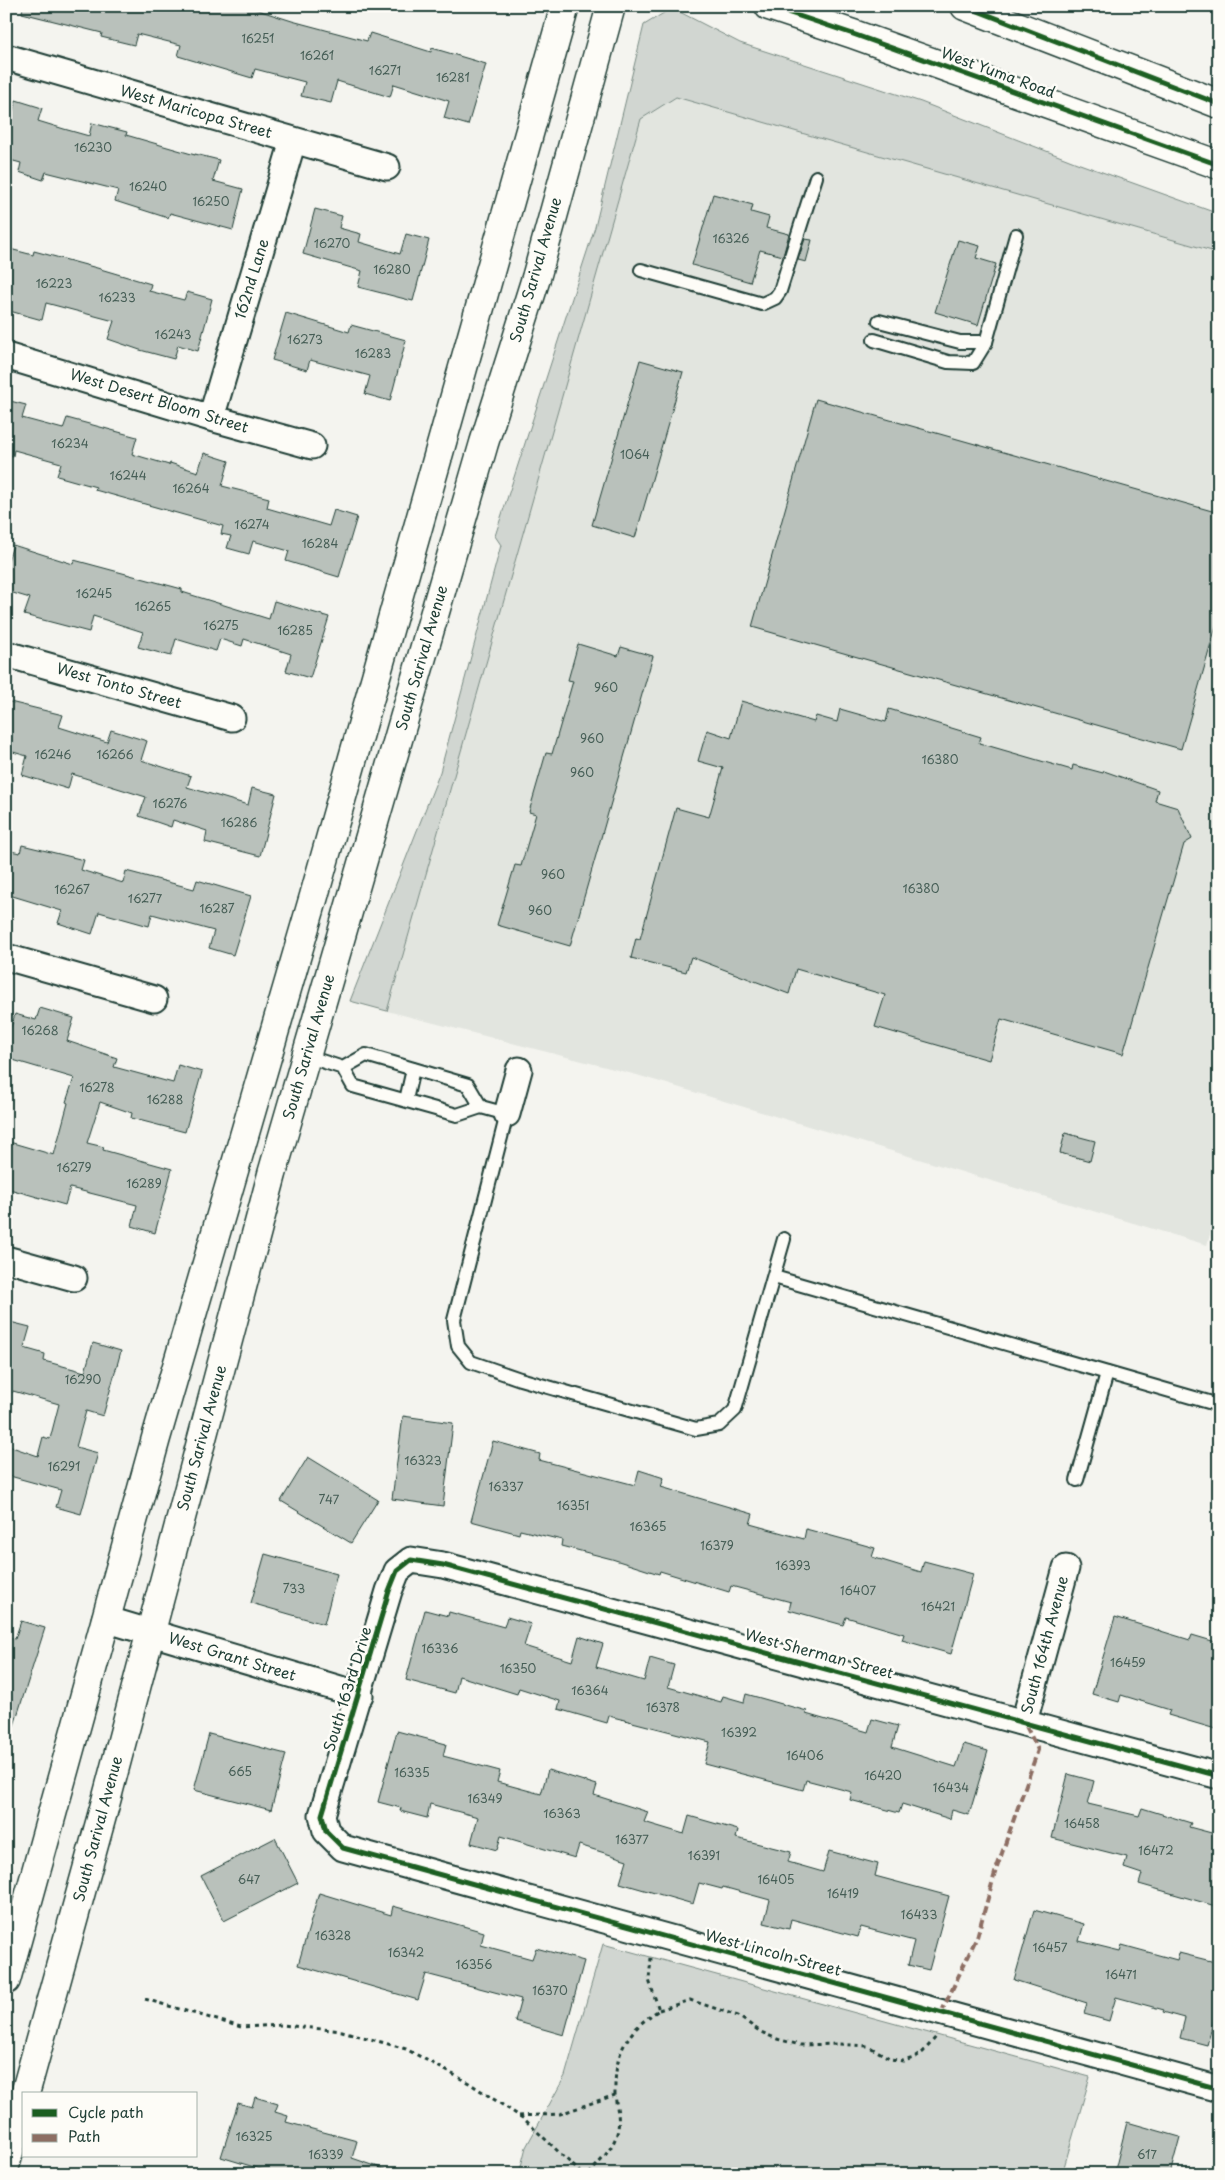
<svg xmlns="http://www.w3.org/2000/svg" width="1225" height="2180" viewBox="0 0 1225 2180" font-family="'Playpen Sans',sans-serif">
	<rect width="100%" height="100%" fill="#f4f4ef"/>
	<filter id="ink" filterUnits="userSpaceOnUse"><feTurbulence type="fractalNoise" baseFrequency=".02" numOctaves="2"/><feDisplacementMap in="SourceGraphic" scale="10" xChannelSelector="R" yChannelSelector="G"/><feConvolveMatrix kernelMatrix="1 2 1 2 8 2 1 2 1" color-interpolation-filters="sRGB"/></filter>
	<g filter="url(#ink)">
		<polygon fill="#e2e5df" points="676,97 1219,253 1219,1203 1207,1245 637,1075 387,1011 641,119"/>
		<g fill="#d1d6d1" stroke="#788a82">
			<polygon points="672,8 740,43 921,102 1077,163 1219,214 1219,253 676,97 641,119 387,1011 350,1001 440,772 501,545 495,536 595,227 644,25"/>
			<polygon points="603,1944 1090,2077 1062,2174 519,2174 526,2147 565,2076"/>
		</g>
		<g fill="#b9c1bb" stroke="#1f3d34">
			<polygon points="23,6 245,6 292,21 367,41 370,33 431,52 432,48 486,64 468,125 444,118 449,101 394,84 390,97 337,81 331,103 301,96 305,82 255,69 252,78 178,56 181,45 137,34 134,45 101,37 102,33 22,13"/>
			<polygon points="16,100 42,108 38,121 64,129 89,136 92,123 127,132 126,135 195,155 195,154 219,160 213,181 243,189 233,230 170,213 168,218 115,201 118,190 46,172 43,180 19,172 21,163 6,159 6,134"/>
			<polygon points="713,194 753,205 751,212 769,217 766,228 789,234 783,256 760,250 750,282 692,265"/>
			<polygon points="315,209 342,216 339,228 361,234 359,242 400,254 406,234 429,240 413,301 358,287 362,271 303,254"/>
			<polygon points="805,239 812,240 806,262 798,260"/>
			<polygon points="958,240 980,246 976,258 996,264 978,325 935,312"/>
			<polygon points="6,248 33,255 34,251 97,268 151,284 149,291 184,300 187,292 212,299 198,351 178,345 174,359 140,350 108,339 114,321 46,303 42,320 6,310"/>
			<polygon points="286,313 349,332 351,325 406,340 390,401 365,394 370,376 310,360 307,370 272,360"/>
			<polygon points="640,360 683,372 635,538 592,525"/>
			<polygon points="816,399 1219,513 1219,616 1181,749 752,627"/>
			<polygon points="6,400 26,405 22,418 63,429 67,418 137,437 132,454 169,465 170,463 198,472 204,453 229,461 222,486 269,498 267,508 329,526 334,510 357,517 339,577 286,561 289,551 253,541 249,554 227,548 231,536 221,534 223,526 95,490 96,487 57,476 61,463 14,450 13,456 6,455"/>
			<polygon points="13,545 73,564 74,560 182,589 182,592 269,619 274,601 329,617 310,678 286,671 291,654 244,639 242,646 220,639 216,651 176,639 171,656 138,647 143,632 93,616 89,632 24,615 30,598 6,591 6,567"/>
			<polygon points="578,644 618,656 621,647 653,656 570,946 497,925 515,865 521,866 536,814 529,812 546,753 552,754 573,681 568,680"/>
			<polygon points="6,701 63,715 59,727 94,738 107,742 111,730 147,741 141,760 191,776 187,787 248,805 252,788 276,794 260,856 205,842 207,831 173,820 171,827 139,816 146,797 72,774 68,789 22,775 27,756 6,750"/>
			<polygon points="741,701 814,722 816,716 837,722 840,709 886,722 889,709 981,737 979,743 1072,770 1073,765 1103,773 1104,771 1158,790 1155,801 1178,808 1192,839 1184,844 1123,1054 1001,1019 989,1060 875,1027 885,995 796,969 789,994 691,957 686,972 631,958 636,938 640,939 676,808 709,817 723,768 698,761 707,730 731,738"/>
			<polygon points="22,845 84,860 81,870 123,883 126,871 194,889 197,880 251,896 233,955 209,948 214,931 152,914 149,926 99,912 92,934 58,923 62,911 6,894 6,850 20,853"/>
			<polygon points="40,1008 74,1018 67,1041 117,1058 114,1067 173,1083 178,1065 202,1072 185,1132 131,1118 132,1113 100,1102 87,1143 104,1147 103,1150 172,1169 155,1233 132,1226 137,1205 70,1188 65,1205 6,1188 6,1141 54,1155 68,1103 66,1102 74,1078 6,1058 6,1043 15,1014 36,1020"/>
			<polygon points="1065,1133 1095,1141 1090,1161 1060,1153"/>
			<polygon points="6,1321 30,1327 24,1348 45,1354 44,1361 85,1372 93,1343 121,1351 103,1416 86,1411 76,1447 98,1453 81,1514 56,1507 61,1490 6,1475 6,1445 38,1456 43,1437 50,1439 59,1404 13,1391 12,1393 6,1392"/>
			<polygon points="403,1416 453,1423 443,1506 392,1499"/>
			<polygon points="493,1441 540,1454 539,1460 635,1485 639,1470 664,1478 661,1487 753,1514 750,1524 804,1539 806,1529 850,1541 875,1548 872,1557 921,1572 924,1561 973,1574 951,1654 902,1640 904,1634 846,1617 843,1625 789,1610 791,1602 731,1586 729,1592 660,1571 659,1574 612,1559 561,1546 562,1540 520,1530 519,1534 471,1521"/>
			<polygon points="308,1457 378,1500 351,1543 281,1501"/>
			<polygon points="265,1554 337,1574 324,1624 251,1603"/>
			<polygon points="425,1610 448,1616 449,1612 504,1627 507,1617 531,1624 524,1646 572,1661 579,1636 603,1644 596,1667 644,1681 650,1658 674,1665 668,1687 721,1702 723,1696 744,1702 746,1694 807,1711 806,1714 868,1732 872,1719 898,1726 892,1747 956,1767 964,1744 988,1751 969,1815 952,1810 950,1819 902,1804 899,1813 850,1800 852,1792 806,1780 803,1790 704,1764 710,1742 609,1716 607,1723 558,1709 560,1701 519,1688 517,1694 459,1676 455,1693 406,1680"/>
			<polygon points="1115,1617 1190,1640 1192,1635 1219,1643 1219,1730 1168,1715 1170,1710 1121,1695 1119,1702 1092,1694"/>
			<polygon points="21,1621 45,1628 11,1735 6,1735 6,1636 15,1639"/>
			<polygon points="397,1731 446,1744 443,1756 500,1771 497,1782 541,1794 548,1770 597,1785 594,1795 648,1812 644,1822 684,1834 689,1816 738,1830 736,1838 791,1852 788,1862 823,1872 829,1851 878,1864 875,1876 949,1896 929,1970 908,1965 914,1941 861,1927 858,1937 791,1919 789,1929 764,1923 770,1900 723,1887 722,1889 699,1883 693,1904 620,1883 627,1860 579,1845 575,1858 501,1836 497,1850 471,1843 478,1817 430,1804 427,1818 400,1811 401,1808 378,1802"/>
			<polygon points="209,1734 286,1754 271,1810 194,1790"/>
			<polygon points="1068,1774 1094,1781 1088,1804 1139,1816 1142,1808 1191,1823 1189,1827 1219,1835 1219,1907 1139,1884 1142,1874 1124,1868 1127,1857 1052,1838"/>
			<polygon points="275,1838 298,1883 224,1921 201,1876"/>
			<polygon points="319,1893 391,1915 393,1906 484,1932 481,1945 532,1959 536,1948 584,1961 564,2035 515,2021 521,1999 426,1974 418,2000 298,1965"/>
			<polygon points="1034,1910 1084,1924 1079,1941 1120,1951 1122,1945 1177,1960 1179,1953 1219,1963 1219,2001 1207,2045 1180,2038 1185,2018 1163,2012 1164,2010 1116,1997 1109,2021 1084,2014 1087,2003 1014,1980"/>
			<polygon points="255,2097 278,2104 275,2112 288,2116 286,2122 357,2141 352,2158 387,2170 387,2174 277,2174 221,2157 238,2103 252,2107"/>
			<polygon points="1127,2122 1180,2137 1170,2174 1114,2174"/>
		</g>
		<g fill="none" stroke-linecap="round" stroke-linejoin="round">
			<defs>
				<g id="lane">
					<polyline points="641,270 762,304 775,298 780,291 816,177"/>
					<polyline points="879,321 960,342 986,342"/>
					<polyline points="874,340 948,362 973,363 986,342 1016,235"/>
					<polyline points="306,1056 343,1068 353,1086 457,1115 481,1107 468,1085 366,1055 343,1068"/>
					<polyline points="406,1100 413,1069"/>
					<polyline points="481,1107 507,1114 454,1320 458,1346 471,1362 520,1379 696,1429 719,1425 735,1410 784,1239"/>
					<polyline points="774,1277 1219,1405"/>
					<polyline points="1077,1480 1107,1373"/>
				</g>
				<g id="street">
					<polyline points="6,57 387,167"/>
					<polyline points="6,356 211,418 312,446"/>
					<polyline points="211,418 293,141"/>
					<polyline points="6,654 232,718"/>
					<polyline points="6,957 154,999"/>
					<polyline points="507,1114 519,1070"/>
					<polyline points="6,1259 74,1278"/>
					<polyline points="105,1619 360,1695"/>
					<polyline points="1024,1722 1066,1568"/>
					<polyline points="1219,1776 443,1565 411,1560 397,1571 389,1591 322,1815 326,1831 343,1848 1219,2089"/>
				</g>
				<g id="secondary">
					<polyline points="769,6 853,34 1219,165"/>
					<polyline points="965,6 1219,104"/>
					<polyline points="6,1980 156,1438 314,896 565,6"/>
					<polyline points="25,2094 106,1801 272,1174 484,443 536,278 611,6"/>
					<polyline points="6,2163 24,2099"/>
				</g>
			</defs>
			<use href="#lane" stroke="#1f3d34" stroke-width="16"/>
			<use href="#street" stroke="#1f3d34" stroke-width="29"/>
			<use href="#secondary" stroke="#1f3d34" stroke-width="31"/>
			<g stroke="#1f3d34" stroke-width="3" stroke-dasharray="4 4" stroke-linecap="butt">
				<polyline points="145,1999 241,2027 282,2025 342,2031 406,2049 469,2083 524,2119 582,2174"/>
				<polyline points="659,2010 690,2000 738,2016 761,2032 777,2039 800,2045 838,2044 868,2046 891,2059 903,2061 914,2058 923,2052 936,2037"/>
				<polyline points="519,2116 560,2114 615,2095"/>
				<path d="M589,2174C601,2160 615,2147 618,2129C620,2116 616,2106 615,2094C614,2054 626,2031 659,2010L649,1980L651,1958"/>
			</g>
			<use href="#lane" stroke="#fdfcf7" stroke-width="12"/>
			<use href="#street" stroke="#fdfcf7" stroke-width="25"/>
			<use href="#secondary" stroke="#fdfcf7" stroke-width="28"/>
			<polyline stroke="#8d6e63" stroke-width="4" stroke-dasharray="8 4" stroke-linecap="butt" points="941,2013 977,1937 995,1873 1038,1750 1024,1722"/>
			<defs>
				<g id="cycleway">
					<polyline points="769,6 853,34 1219,165"/>
					<polyline points="965,6 1219,104"/>
					<polyline points="1219,1776 443,1565 411,1560 397,1571 389,1591 322,1815 326,1831 343,1848 1219,2089"/>
				</g>
			</defs>
			<use href="#cycleway" stroke="#fdfcf7" stroke-width="8"/>
			<use href="#cycleway" stroke="#1b5e20" stroke-width="5"/>
		</g>
	</g>
	<g text-anchor="middle" stroke-width="5" stroke-linejoin="round" paint-order="stroke">
		<g font-size="12" fill="#465e56">
			<text x="258" y="43">16251</text>
			<text x="317" y="60">16261</text>
			<text x="385" y="75">16271</text>
			<text x="453" y="82">16281</text>
			<text x="93" y="152">16230</text>
			<text x="148" y="191">16240</text>
			<text x="211" y="206">16250</text>
			<text x="731" y="243">16326</text>
			<text x="332" y="248">16270</text>
			<text x="392" y="274">16280</text>
			<text x="54" y="288">16223</text>
			<text x="117" y="302">16233</text>
			<text x="173" y="339">16243</text>
			<text x="305" y="344">16273</text>
			<text x="373" y="358">16283</text>
			<text x="70" y="448">16234</text>
			<text x="635" y="459">1064</text>
			<text x="128" y="480">16244</text>
			<text x="191" y="493">16264</text>
			<text x="252" y="529">16274</text>
			<text x="320" y="548">16284</text>
			<text x="94" y="598">16245</text>
			<text x="153" y="611">16265</text>
			<text x="221" y="630">16275</text>
			<text x="295" y="635">16285</text>
			<text x="606" y="692">960</text>
			<text x="592" y="743">960</text>
			<text x="53" y="759">16246</text>
			<text x="115" y="759">16266</text>
			<text x="940" y="764">16380</text>
			<text x="582" y="777">960</text>
			<text x="170" y="808">16276</text>
			<text x="239" y="827">16286</text>
			<text x="553" y="879">960</text>
			<text x="921" y="893">16380</text>
			<text x="72" y="894">16267</text>
			<text x="145" y="903">16277</text>
			<text x="217" y="913">16287</text>
			<text x="540" y="915">960</text>
			<text x="40" y="1035">16268</text>
			<text x="97" y="1092">16278</text>
			<text x="165" y="1104">16288</text>
			<text x="74" y="1172">16279</text>
			<text x="144" y="1188">16289</text>
			<text x="83" y="1384">16290</text>
			<text x="423" y="1465">16323</text>
			<text x="64" y="1471">16291</text>
			<text x="506" y="1491">16337</text>
			<text x="329" y="1504">747</text>
			<text x="573" y="1510">16351</text>
			<text x="648" y="1531">16365</text>
			<text x="717" y="1550">16379</text>
			<text x="793" y="1570">16393</text>
			<text x="294" y="1593">733</text>
			<text x="858" y="1595">16407</text>
			<text x="938" y="1611">16421</text>
			<text x="440" y="1653">16336</text>
			<text x="1128" y="1667">16459</text>
			<text x="518" y="1673">16350</text>
			<text x="590" y="1695">16364</text>
			<text x="663" y="1712">16378</text>
			<text x="739" y="1737">16392</text>
			<text x="805" y="1760">16406</text>
			<text x="240" y="1776">665</text>
			<text x="412" y="1777">16335</text>
			<text x="883" y="1780">16420</text>
			<text x="951" y="1792">16434</text>
			<text x="485" y="1803">16349</text>
			<text x="562" y="1818">16363</text>
			<text x="1082" y="1828">16458</text>
			<text x="632" y="1844">16377</text>
			<text x="1156" y="1855">16472</text>
			<text x="704" y="1860">16391</text>
			<text x="249" y="1884">647</text>
			<text x="776" y="1884">16405</text>
			<text x="843" y="1898">16419</text>
			<text x="919" y="1919">16433</text>
			<text x="333" y="1940">16328</text>
			<text x="1050" y="1952">16457</text>
			<text x="406" y="1957">16342</text>
			<text x="474" y="1969">16356</text>
			<text x="1121" y="1979">16471</text>
			<text x="550" y="1995">16370</text>
			<text x="254" y="2141">16325</text>
			<text x="326" y="2159">16339</text>
			<text x="1147" y="2159">617</text>
		</g>
		<g font-size="15" fill="#1f3d34" stroke="#fdfcf7">
			<text transform="translate(998 73) rotate(20)" y="5">West Yuma Road</text>
			<text transform="translate(196 112) rotate(16)" y="5">West Maricopa Street</text>
			<text transform="translate(536 270) rotate(-74)" y="5">South Sarival Avenue</text>
			<text transform="translate(252 279) rotate(-73)" y="5">162nd Lane</text>
			<text transform="translate(159 401) rotate(17)" y="5">West Desert Bloom Street</text>
			<text transform="translate(422 658) rotate(-74)" y="5">South Sarival Avenue</text>
			<text transform="translate(119 686) rotate(16)" y="5">West Tonto Street</text>
			<text transform="translate(309 1047) rotate(-74)" y="5">South Sarival Avenue</text>
			<text transform="translate(202 1438) rotate(-75)" y="5">South Sarival Avenue</text>
			<text transform="translate(1045 1645) rotate(-75)" y="5">South 164th Avenue</text>
			<text transform="translate(819 1654) rotate(15)" y="5">West Sherman Street</text>
			<text transform="translate(232 1657) rotate(17)" y="5">West Grant Street</text>
			<text transform="translate(348 1689) rotate(-73)" y="5">South 163rd Drive</text>
			<text transform="translate(98 1829) rotate(-75)" y="5">South Sarival Avenue</text>
			<text transform="translate(773 1953) rotate(15)" y="5">West Lincoln Street</text>
		</g>
	</g>
	<rect width="1225" height="2180" fill="none" stroke="#fdfcf7" stroke-width="25"/>
	<rect x="12" y="12" width="1200" height="2155" fill="none" stroke="#1f3d34" stroke-width="2" filter="url(#ink)"/>
	<rect x="22" y="2092" width="175" height="65" fill="#fdfcf7" stroke="#a4b0a9"/>
	<rect x="32" y="2109" width="25" height="8" fill="#1b5e20" stroke="#a4b0a9"/>
	<text x="68" y="2118" font-size="15" fill="#1f3d34">Cycle path</text>
	<rect x="32" y="2134" width="25" height="8" fill="#8d6e63" stroke="#a4b0a9"/>
	<text x="68" y="2142" font-size="15" fill="#1f3d34">Path</text>
</svg>
